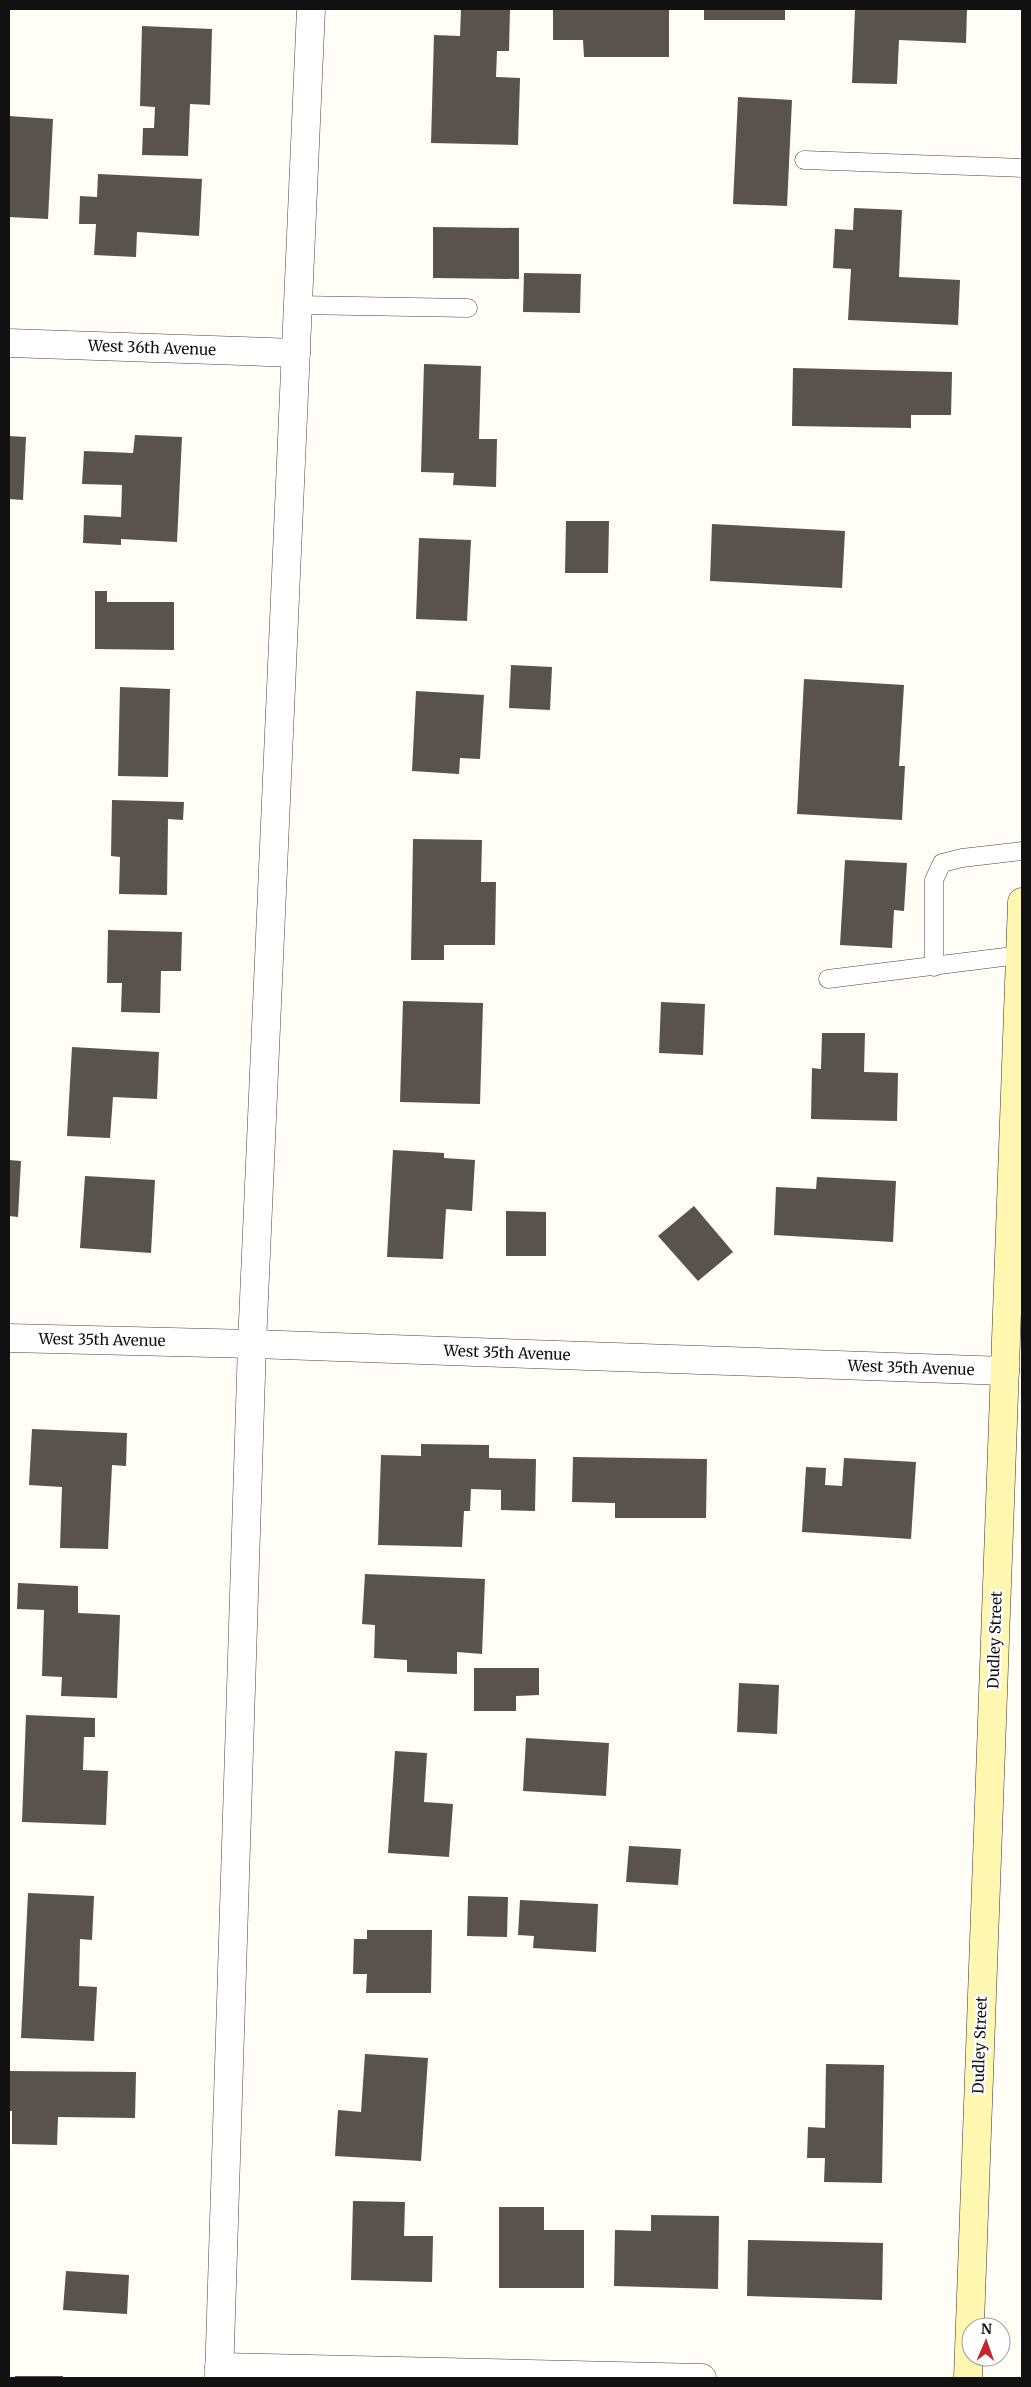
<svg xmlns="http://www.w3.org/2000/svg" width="1031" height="2387" viewBox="0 0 1031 2387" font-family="Merriweather,serif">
	<rect width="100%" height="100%" fill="#fffdf5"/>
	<g fill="#5a524d">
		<polygon points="461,9 510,9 509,51 497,51 496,77 520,78 518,145 431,143 434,35 460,36"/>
		<polygon points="553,9 669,9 669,57 584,57 583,40 553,40"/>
		<rect x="704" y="9" width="81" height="11"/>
		<polygon points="855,9 967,9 966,43 899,40 897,84 852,83"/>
		<polygon points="142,26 212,29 210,105 190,104 188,156 142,155 143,128 154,128 155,107 140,106"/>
		<polygon points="738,97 792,100 787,206 733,204"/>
		<polygon points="9,116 53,119 48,219 9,217"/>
		<polygon points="98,174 202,179 199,236 137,232 136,257 94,255 96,224 79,224 80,196 97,197"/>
		<polygon points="854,208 902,210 899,277 960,280 958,325 848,320 851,269 833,268 835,229 853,230"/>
		<polygon points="433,227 519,228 519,279 433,278"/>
		<polygon points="524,273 581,274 580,313 523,312"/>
		<polygon points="424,364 481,366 479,439 497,439 496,487 453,485 454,473 421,472"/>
		<polygon points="793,368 952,372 951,415 911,415 911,428 792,426"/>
		<polygon points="135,435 182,437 177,542 121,539 121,545 83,543 84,515 121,517 122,485 82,484 84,451 133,453"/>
		<polygon points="9,436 26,437 23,500 9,499"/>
		<polygon points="566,521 609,521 608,573 565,573"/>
		<polygon points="712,524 845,531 842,588 710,581"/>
		<polygon points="419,538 471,540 467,621 416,619"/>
		<polygon points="95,591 107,591 107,602 174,602 174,650 95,649"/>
		<polygon points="511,665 552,667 550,710 509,708"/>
		<polygon points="804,679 904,685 899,766 905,766 902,820 797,814"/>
		<polygon points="120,687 170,689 168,777 118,776"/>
		<polygon points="416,691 484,695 480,759 460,758 459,774 412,771"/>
		<polygon points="112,800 184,802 183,820 168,819 167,895 119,894 120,857 111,856"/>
		<polygon points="413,839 482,840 481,882 496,882 495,945 444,945 444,960 411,960"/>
		<polygon points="845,860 907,863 904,911 894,910 892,948 840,945"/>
		<polygon points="108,930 182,932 181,971 161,971 160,1013 121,1012 122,983 107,983"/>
		<polygon points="403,1001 483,1003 480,1104 400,1102"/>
		<polygon points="661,1002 705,1004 703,1055 659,1053"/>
		<polygon points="822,1033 865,1033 864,1072 898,1073 897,1121 811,1119 812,1068 821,1069"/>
		<polygon points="72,1047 159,1052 157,1099 113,1097 110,1138 67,1136"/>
		<polygon points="393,1150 444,1153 444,1158 475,1160 472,1211 446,1209 443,1259 387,1257"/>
		<polygon points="9,1160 21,1161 18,1217 9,1216"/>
		<polygon points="85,1176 155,1180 151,1253 80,1248"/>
		<polygon points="817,1177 896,1181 893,1242 774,1235 776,1187 816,1189"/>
		<polygon points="694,1206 733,1252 698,1281 658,1236"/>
		<polygon points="506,1211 546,1212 546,1256 506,1256"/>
		<polygon points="32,1429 127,1433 126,1466 112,1465 108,1549 60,1548 62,1487 29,1485"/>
		<polygon points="421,1444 489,1445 489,1458 536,1459 535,1511 501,1510 501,1490 471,1489 470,1511 464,1511 462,1547 378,1545 381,1455 421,1456"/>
		<polygon points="573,1457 707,1459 706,1518 615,1518 615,1503 572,1502"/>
		<polygon points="844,1458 916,1462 911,1539 802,1532 806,1467 826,1468 825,1485 842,1486"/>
		<polygon points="365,1574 485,1579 482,1654 457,1652 457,1674 407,1672 407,1660 374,1658 375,1625 362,1624"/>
		<polygon points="18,1583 78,1586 78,1613 120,1615 117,1698 61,1696 62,1677 42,1676 44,1610 17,1609"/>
		<polygon points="474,1668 539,1668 539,1695 516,1696 516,1711 474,1711"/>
		<polygon points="739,1683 779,1685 777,1734 737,1732"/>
		<polygon points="26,1715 95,1718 95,1737 84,1737 83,1770 108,1771 106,1825 22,1822"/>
		<polygon points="526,1738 609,1743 606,1796 523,1791"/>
		<polygon points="395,1751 427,1753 424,1802 453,1804 449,1857 388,1853"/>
		<polygon points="629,1846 681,1849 678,1885 626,1882"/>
		<polygon points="28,1893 94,1896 92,1940 80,1939 79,1986 97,1987 94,2041 21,2038"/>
		<polygon points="468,1896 508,1897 507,1937 467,1936"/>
		<polygon points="520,1900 598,1904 596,1952 533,1948 534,1936 518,1935"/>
		<polygon points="367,1930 432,1930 431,1993 366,1993 367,1974 353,1974 354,1939 367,1939"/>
		<polygon points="365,2054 428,2058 421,2161 335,2156 338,2110 361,2112"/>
		<polygon points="826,2064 884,2065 882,2183 824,2182 825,2158 807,2158 808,2127 825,2128"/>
		<polygon points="9,2071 136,2072 135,2118 58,2117 57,2145 12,2144 12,2111 9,2111"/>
		<polygon points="353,2201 405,2202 404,2236 433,2236 432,2282 351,2280"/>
		<polygon points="499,2207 544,2207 544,2230 584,2230 584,2288 499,2288"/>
		<polygon points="651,2215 719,2216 718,2289 614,2286 615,2230 651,2231"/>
		<polygon points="748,2240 883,2243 882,2300 747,2296"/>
		<polygon points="66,2271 129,2275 127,2314 63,2310"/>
		<rect x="15" y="2376" width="48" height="2"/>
	</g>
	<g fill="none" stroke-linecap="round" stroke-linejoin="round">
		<defs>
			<g id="lane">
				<polyline points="804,160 1022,168"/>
				<polyline points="297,305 468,308"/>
				<polyline points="934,967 934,880 942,863 962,858 1022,851"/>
				<polyline points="828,979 1020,955"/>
			</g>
			<g id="street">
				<polyline points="9,343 296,353"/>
				<polyline points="9,1338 252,1344 1005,1371"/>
				<polyline points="219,2367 702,2378"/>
				<polyline points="219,2378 252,1344 311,9"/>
			</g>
			<polyline id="secondary" points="968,2378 1022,902"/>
		</defs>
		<use href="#lane" stroke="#444" stroke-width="19"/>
		<use href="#street" stroke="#444" stroke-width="29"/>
		<use href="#secondary" stroke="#333" stroke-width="29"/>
		<use href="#lane" stroke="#fff" stroke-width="18"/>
		<use href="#street" stroke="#fff" stroke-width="28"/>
		<use href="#secondary" stroke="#fff6b0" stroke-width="28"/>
	</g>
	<g text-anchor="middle" stroke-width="5" stroke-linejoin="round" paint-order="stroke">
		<g font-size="15" fill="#111" stroke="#fff">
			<text transform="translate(152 348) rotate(2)" y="5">West 36th Avenue</text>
			<text transform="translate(102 1340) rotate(1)" y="5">West 35th Avenue</text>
			<text transform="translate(507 1353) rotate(2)" y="5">West 35th Avenue</text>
			<text transform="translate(911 1368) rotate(2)" y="5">West 35th Avenue</text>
			<text transform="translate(995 1640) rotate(-88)" y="5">Dudley Street</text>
			<text transform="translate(980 2045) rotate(-88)" y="5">Dudley Street</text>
		</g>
	</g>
	<rect width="1031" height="2387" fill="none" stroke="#111111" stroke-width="20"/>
	<g transform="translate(986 2342) rotate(2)"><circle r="24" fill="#ffffff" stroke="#a0a0a0"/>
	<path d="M0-4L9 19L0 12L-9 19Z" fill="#c4262e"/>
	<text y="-8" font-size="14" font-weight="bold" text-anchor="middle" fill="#111111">N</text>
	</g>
</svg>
